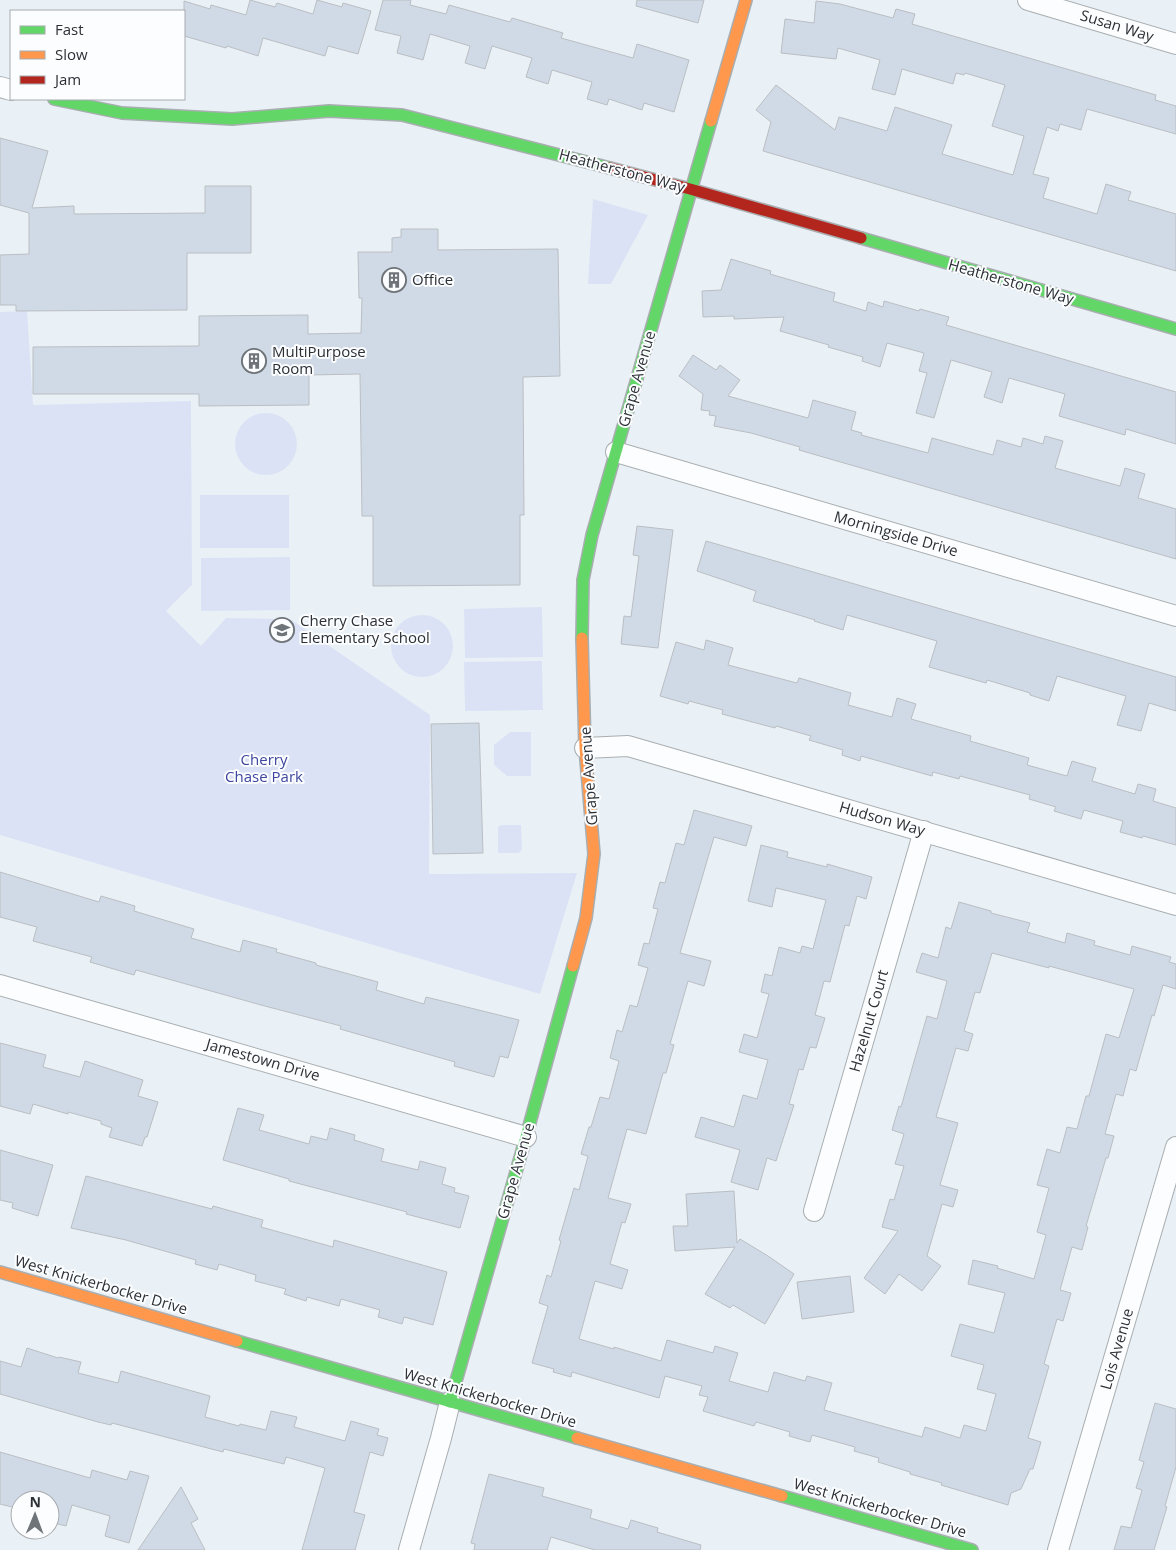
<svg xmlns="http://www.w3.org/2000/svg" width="1176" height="1550" viewBox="0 0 1176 1550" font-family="'Open Sans',sans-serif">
	<rect width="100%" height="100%" fill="#eaf1f6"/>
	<g fill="#dbe2f5">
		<polygon points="593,199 648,215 611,284 588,284"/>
		<polygon points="27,311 33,405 191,401 192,585 166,611 201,646 226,618 290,619 430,715 429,874 577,873 540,994 0,835 0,312"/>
		<circle cx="266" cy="444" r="31"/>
		<rect x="200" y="495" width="89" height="53"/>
		<polygon points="290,557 290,610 201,611 201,558"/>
		<polygon points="542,607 543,657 465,658 464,609"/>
		<circle cx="422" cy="646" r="31"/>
		<polygon points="542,661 543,710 465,711 464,662"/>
		<polygon points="510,732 531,732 531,776 507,776 494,765 494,745"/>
		<polygon points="501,825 521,825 522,849 519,853 498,853 498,827"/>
	</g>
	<g fill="#d0dae7" stroke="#babec2">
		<polygon points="250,0 275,7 277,3 313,14 317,0 342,7 343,3 371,11 358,54 328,46 325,56 263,38 258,56 227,46 226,48 184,36 184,1 210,9 211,5 246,15"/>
		<polygon points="383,0 411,0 410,5 446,14 449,5 510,22 512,18 563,33 561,38 633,58 637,44 689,60 674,112 644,103 642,110 609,99 607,105 587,99 592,82 552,70 548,84 526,77 532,58 492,46 485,69 465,63 470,46 430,34 423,60 397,53 401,36 375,30"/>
		<polygon points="637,0 704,0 698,23 636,6"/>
		<polygon points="816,1 840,4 893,18 896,9 915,14 912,24 1156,95 1155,100 1176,106 1176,134 1087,109 1081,130 1060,124 1058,131 1047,127 1033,174 1049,178 1043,198 1097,214 1106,184 1131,192 1128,200 1176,214 1176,271 763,151 771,122 756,110 776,85 835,130 839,117 887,131 895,107 952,125 942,154 1013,175 1024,136 992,126 1005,85 965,73 964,75 956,73 953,84 902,69 895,95 872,89 880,60 838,48 836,59 781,53 785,19 814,23"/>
		<polygon points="0,138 48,151 32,208 74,206 74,214 205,213 205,186 251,186 251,253 187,253 187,310 16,311 16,305 0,305 0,255 29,254 29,213 0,205"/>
		<polygon points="401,229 438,229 438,250 558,249 560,376 523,377 524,515 520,515 520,585 373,586 373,516 362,516 360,374 309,375 309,405 199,406 199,394 33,394 33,347 199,346 199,316 308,315 308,334 361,333 362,298 359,298 358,252 392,252 392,238 401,237"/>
		<polygon points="731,259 771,271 770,274 835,293 833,301 866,311 868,302 883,307 884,301 919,311 920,309 949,317 946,325 1176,392 1176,444 1126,429 1125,435 1059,416 1065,394 1009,378 1002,403 984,397 992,372 951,360 934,418 916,413 927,373 919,371 924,353 887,343 880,367 862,361 863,357 828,347 829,345 780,331 784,317 734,319 734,316 703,317 702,291 721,290"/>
		<polygon points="693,355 716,370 720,365 740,380 728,396 808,418 813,400 856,412 851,430 862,433 861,435 928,453 932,438 993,455 997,440 1021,447 1023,438 1043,444 1045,436 1063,441 1055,468 1120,486 1125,468 1145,474 1138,498 1176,509 1176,559 799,450 800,447 751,433 714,426 716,416 709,415 710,411 701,410 703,394 679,376"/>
		<polygon points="637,526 673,530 658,648 621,644 624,616 631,617 639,556 633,555"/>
		<polygon points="706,541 1176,677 1176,711 1149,703 1141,731 1117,725 1126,696 1057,676 1049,701 1030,695 1030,693 987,680 986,683 929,667 937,641 847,615 843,630 814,621 815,620 753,601 756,591 697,571"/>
		<polygon points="706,640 733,648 728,665 797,683 799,678 851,693 848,705 892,717 897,698 916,704 911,719 971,736 970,741 1029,758 1027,765 1067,776 1072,761 1096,768 1092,781 1135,794 1138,784 1156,789 1153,801 1176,808 1176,845 1143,836 1142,838 1120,832 1123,821 1084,810 1081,819 1054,811 1056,807 1029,799 1030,795 960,776 959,779 933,772 932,776 861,756 860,761 842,755 843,750 809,740 811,736 776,726 775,728 722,714 723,710 689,701 688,704 660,696 676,642 704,650"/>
		<polygon points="479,723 483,853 433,854 431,724"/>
		<polygon points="694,810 752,826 746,846 714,837 680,953 711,961 704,986 688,981 670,1044 674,1045 666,1073 663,1073 646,1134 627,1129 608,1198 631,1204 625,1223 622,1222 610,1264 628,1270 622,1289 595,1281 579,1339 614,1349 614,1347 661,1361 667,1340 713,1353 715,1346 738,1353 729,1381 768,1392 774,1372 805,1381 807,1376 832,1383 824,1410 922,1437 925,1427 960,1438 964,1425 986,1431 996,1394 977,1389 984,1365 951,1356 960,1324 994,1333 1005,1293 968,1284 973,1260 998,1266 997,1268 1034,1279 1046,1235 1037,1232 1049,1188 1037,1185 1047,1149 1060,1153 1067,1127 1077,1129 1086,1096 1089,1096 1106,1034 1119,1038 1134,989 1049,966 1049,968 992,953 980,993 975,992 964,1031 973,1034 968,1051 956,1048 936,1117 958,1123 940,1185 958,1190 953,1207 942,1204 927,1256 941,1266 922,1291 899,1274 885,1294 864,1278 898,1231 882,1227 890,1199 894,1200 904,1166 895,1164 904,1134 892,1130 899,1106 901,1107 927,1016 937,1019 947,981 916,972 922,953 938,958 946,927 951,929 959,902 991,911 991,913 1030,923 1027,932 1065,943 1067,933 1095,941 1094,945 1130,955 1132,946 1171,957 1169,962 1176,964 1176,989 1163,985 1154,1016 1152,1015 1136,1071 1130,1069 1123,1096 1116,1094 1105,1134 1114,1136 1108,1158 1106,1158 1086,1226 1088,1227 1082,1250 1072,1247 1060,1290 1071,1293 1063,1321 1057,1319 1044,1364 1049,1366 1028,1438 1041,1442 1033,1469 1030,1469 1021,1489 1011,1493 1008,1505 941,1485 942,1483 910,1474 910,1472 878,1462 879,1458 854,1451 855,1447 812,1435 810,1442 789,1436 790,1432 756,1422 754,1426 703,1411 708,1397 699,1395 702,1386 665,1376 659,1398 572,1372 571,1377 553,1372 554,1369 532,1363 548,1306 539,1303 547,1275 551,1277 561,1241 559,1240 574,1188 579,1190 588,1156 581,1154 589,1127 591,1127 600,1097 609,1099 619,1061 610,1058 617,1030 622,1032 630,1005 637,1007 648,968 638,965 644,943 649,944 658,909 653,908 660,882 665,883 676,843 684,845"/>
		<polygon points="761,845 788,852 787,857 827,867 827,864 872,877 866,899 857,896 849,926 845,925 830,982 824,981 815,1015 825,1018 816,1048 810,1047 803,1070 799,1069 789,1104 794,1105 776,1161 767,1158 758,1190 731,1182 740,1150 695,1137 701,1117 734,1127 743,1095 757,1099 768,1060 739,1052 744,1034 757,1038 769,994 761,992 765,974 772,976 779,947 800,953 802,946 813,949 826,900 776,888 772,907 748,901"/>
		<polygon points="0,872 99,902 101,896 135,906 134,911 194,929 191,938 240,952 243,940 277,949 276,952 316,963 316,965 378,982 376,990 424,1004 426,997 519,1020 508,1058 500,1056 494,1077 454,1066 455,1062 340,1029 341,1026 261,1005 136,970 134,975 90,962 92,957 33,941 37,927 0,917"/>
		<polygon points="0,1043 46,1055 43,1067 80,1077 85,1061 143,1080 138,1096 158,1102 147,1137 145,1137 142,1146 109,1137 112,1128 101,1124 101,1121 68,1112 68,1114 33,1104 30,1114 0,1106"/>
		<polygon points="238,1108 264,1115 259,1130 309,1144 311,1136 327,1140 330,1128 355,1135 354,1140 384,1149 381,1161 418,1170 420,1161 446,1168 442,1184 455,1188 454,1192 469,1196 460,1228 406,1214 407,1212 289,1181 289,1179 223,1160"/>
		<polygon points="0,1150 53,1165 38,1216 12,1208 13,1203 0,1200"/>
		<polygon points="86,1176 212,1209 213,1206 263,1220 261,1227 333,1247 334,1240 447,1272 433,1325 404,1317 402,1324 378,1317 380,1310 341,1299 339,1306 307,1297 306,1301 284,1294 286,1289 255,1281 256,1275 219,1264 217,1270 195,1264 196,1260 126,1240 71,1228"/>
		<polygon points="734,1191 737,1243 740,1239 768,1256 794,1274 765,1324 733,1305 730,1308 705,1294 735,1247 675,1251 673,1226 688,1226 686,1194"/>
		<polygon points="850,1276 854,1312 802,1319 797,1282"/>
		<polygon points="27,1348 58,1358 59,1357 81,1362 78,1373 118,1383 121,1371 210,1396 205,1417 239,1426 240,1424 266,1430 271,1411 297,1417 294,1427 345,1441 351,1421 379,1429 377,1435 388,1438 383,1456 370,1452 354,1512 365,1515 355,1550 302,1550 325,1468 286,1457 284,1464 224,1449 223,1452 112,1423 111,1425 98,1422 0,1394 0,1361 21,1367"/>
		<polygon points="1155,1403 1176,1409 1176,1467 1165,1506 1167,1507 1154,1550 1114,1550 1121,1526 1131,1528 1142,1490 1136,1488 1144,1462 1139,1460"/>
		<polygon points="0,1452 90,1478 92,1470 127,1480 130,1471 149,1476 129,1543 105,1536 110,1516 72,1505 66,1526 50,1522 50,1500 20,1500 20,1509 0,1504"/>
		<polygon points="489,1474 544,1488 542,1496 592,1510 590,1518 628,1529 631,1520 658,1528 657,1532 701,1545 700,1550 595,1550 551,1537 547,1550 474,1550 475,1544 471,1543"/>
		<polygon points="181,1487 198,1519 191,1523 205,1550 138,1550"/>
	</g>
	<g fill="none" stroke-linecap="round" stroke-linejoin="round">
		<defs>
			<g id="street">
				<polyline points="1028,0 1176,44"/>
				<polyline points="0,87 11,90"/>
				<polyline points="616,452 1176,616"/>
				<polyline points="585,748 628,746 1176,905"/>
				<polyline points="0,985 526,1137"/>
				<polyline points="814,1211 924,831"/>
				<polyline points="409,1550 441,1438 450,1402"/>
				<polyline points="1058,1550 1176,1147"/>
			</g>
			<g id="fast">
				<polyline points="54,99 122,113 232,119 329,111 402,115 610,168"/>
				<polyline points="861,238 1176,329"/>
				<polyline points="582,638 583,580 592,535 711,121"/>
				<polyline points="237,1341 577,1438"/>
				<polyline points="450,1402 526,1137 573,966"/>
				<polyline points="782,1496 972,1550"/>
			</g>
			<g id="slow">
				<polyline points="711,121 746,0"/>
				<polyline points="573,966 586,918 594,854 585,748 582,638"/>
				<polyline points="0,1272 237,1341"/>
				<polyline points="577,1438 782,1496"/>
			</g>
			<polyline id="jam" points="610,168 690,189 861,238"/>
		</defs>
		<use href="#street" stroke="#a9aeb1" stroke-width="22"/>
		<use href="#fast" stroke="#a9aeb1" stroke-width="14"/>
		<use href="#slow" stroke="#a9aeb1" stroke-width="14"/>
		<use href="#jam" stroke="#a9aeb1" stroke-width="14"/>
		<use href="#street" stroke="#fcfdfe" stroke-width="20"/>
		<use href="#fast" stroke="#63d668" stroke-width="11"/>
		<use href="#slow" stroke="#ff974d" stroke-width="11"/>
		<use href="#jam" stroke="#b3261e" stroke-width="11"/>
	</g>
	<defs>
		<symbol id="building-ring" viewBox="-11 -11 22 22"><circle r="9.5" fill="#fbfdff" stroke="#6e7478" stroke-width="1.5"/><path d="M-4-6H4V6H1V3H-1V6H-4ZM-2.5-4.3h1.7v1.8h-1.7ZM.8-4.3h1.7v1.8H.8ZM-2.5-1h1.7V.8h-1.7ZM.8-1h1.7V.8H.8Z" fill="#6e7478"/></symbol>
		<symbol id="school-ring" viewBox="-11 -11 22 22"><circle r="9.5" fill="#fbfdff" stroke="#6e7478" stroke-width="1.5"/><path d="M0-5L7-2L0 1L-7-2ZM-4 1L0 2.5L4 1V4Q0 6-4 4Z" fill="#6e7478"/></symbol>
	</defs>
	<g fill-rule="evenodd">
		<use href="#building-ring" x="380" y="266" width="28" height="28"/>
		<use href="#building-ring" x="240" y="347" width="28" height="28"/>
		<use href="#school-ring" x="268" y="616" width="28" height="28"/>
	</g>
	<g text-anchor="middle" stroke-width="4" stroke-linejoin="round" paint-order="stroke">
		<g font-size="15" fill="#2c3034" stroke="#fbfdff">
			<text transform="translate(1117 26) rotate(17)" y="5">Susan Way</text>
			<text transform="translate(622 171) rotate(15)" y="5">Heatherstone Way</text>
			<text transform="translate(1011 282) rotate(16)" y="5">Heatherstone Way</text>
			<text transform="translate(637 379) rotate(-74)" y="5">Grape Avenue</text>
			<text transform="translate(896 534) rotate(16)" y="5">Morningside Drive</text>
			<text transform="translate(589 776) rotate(-94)" y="5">Grape Avenue</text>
			<text transform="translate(882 819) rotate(16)" y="5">Hudson Way</text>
			<text transform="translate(869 1021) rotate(-74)" y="5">Hazelnut Court</text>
			<text transform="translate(263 1060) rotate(16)" y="5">Jamestown Drive</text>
			<text transform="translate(516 1171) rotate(-74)" y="5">Grape Avenue</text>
			<text transform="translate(101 1285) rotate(16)" y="5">West Knickerbocker Drive</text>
			<text transform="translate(1117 1349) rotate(-74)" y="5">Lois Avenue</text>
			<text transform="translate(490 1398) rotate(16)" y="5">West Knickerbocker Drive</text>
			<text transform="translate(880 1508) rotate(16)" y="5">West Knickerbocker Drive</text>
		</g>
		<g font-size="15" fill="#2c3034" stroke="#fbfdff" text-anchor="start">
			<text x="412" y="285">Office</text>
			<text x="272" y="357">MultiPurpose<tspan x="272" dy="17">Room</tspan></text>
			<text x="300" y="626">Cherry Chase<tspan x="300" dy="17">Elementary School</tspan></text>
		</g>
		<g font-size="15" fill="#3e469e" stroke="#fbfdff">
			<text x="264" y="765">Cherry<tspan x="264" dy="17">Chase Park</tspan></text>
		</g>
	</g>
	<rect x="10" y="10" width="175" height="90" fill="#fbfdff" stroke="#a8abae"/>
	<rect x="20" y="26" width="25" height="8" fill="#63d668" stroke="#a8abae"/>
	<text x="55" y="35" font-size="15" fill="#2c3034">Fast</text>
	<rect x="20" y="51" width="25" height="8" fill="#ff974d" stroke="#a8abae"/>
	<text x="55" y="60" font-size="15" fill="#2c3034">Slow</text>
	<rect x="20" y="76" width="25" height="8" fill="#b3261e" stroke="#a8abae"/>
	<text x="55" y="85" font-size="15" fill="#2c3034">Jam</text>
	<g transform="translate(35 1515) rotate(1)"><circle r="24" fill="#fbfdff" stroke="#a8abae"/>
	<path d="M0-4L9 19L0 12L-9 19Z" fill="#6e7478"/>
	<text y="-8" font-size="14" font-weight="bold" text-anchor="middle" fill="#2c3034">N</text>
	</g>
</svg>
